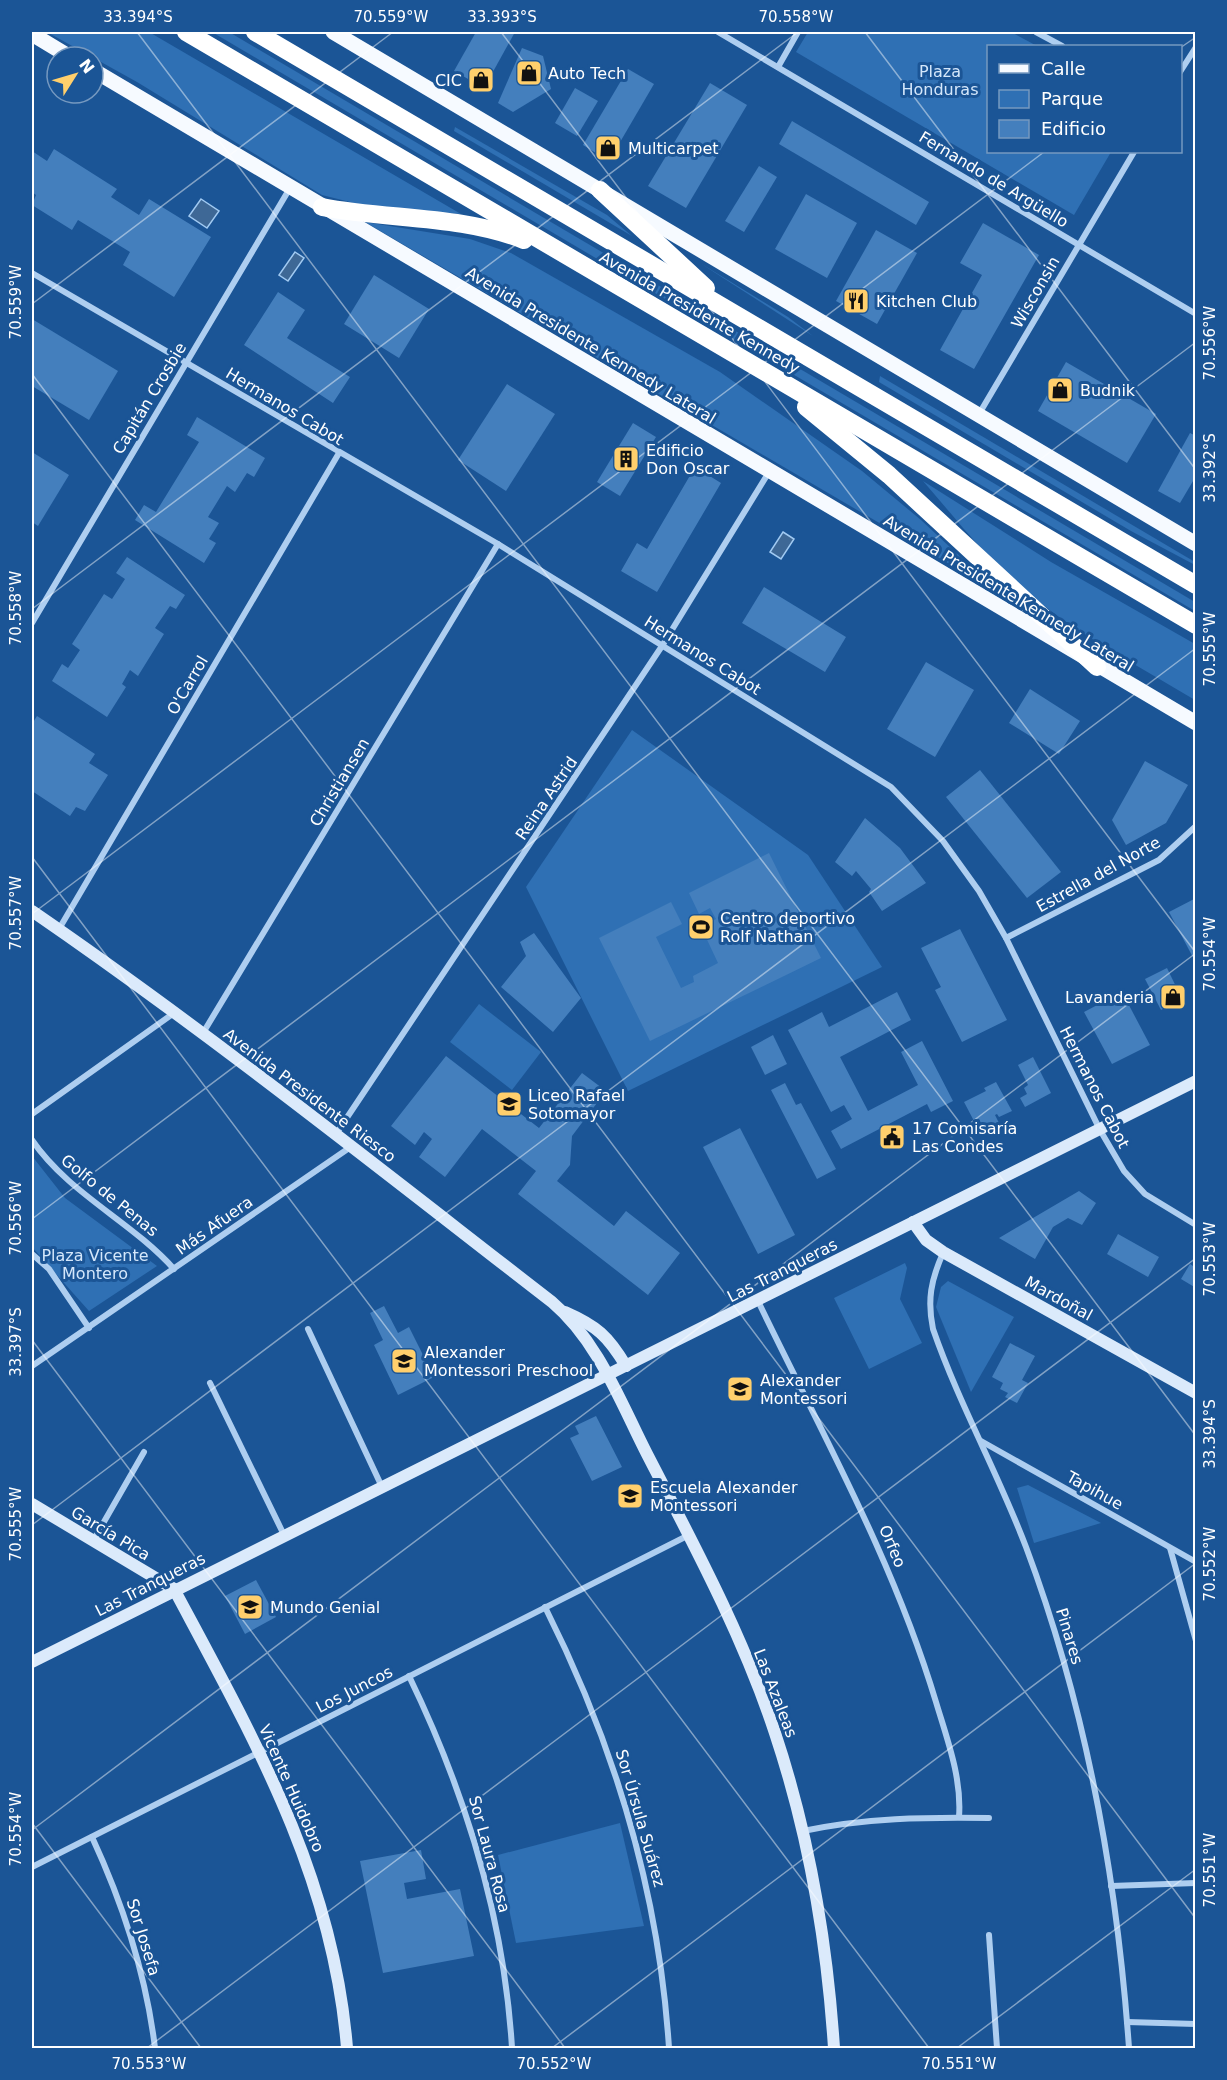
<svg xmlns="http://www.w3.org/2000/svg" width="1227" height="2080" viewBox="0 0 1227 2080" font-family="'DejaVu Sans',sans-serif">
	<rect width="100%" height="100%" fill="#1b5596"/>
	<g fill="#2f70b4">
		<polygon points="47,32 149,32 461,214 362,205 322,195 137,82"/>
		<polygon points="212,32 229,32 1195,602 1195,611"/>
		<polygon points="808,32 1011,32 1037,46 988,46 988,152 1111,152 1074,215 796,52"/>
		<polygon points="455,127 607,215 632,236 454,131"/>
		<polygon points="365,222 470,239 511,253 720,372 862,471 921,520 999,593"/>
		<polygon points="700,263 788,317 813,336"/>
		<polygon points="880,376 1195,562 1195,565 1131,531 879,382"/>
		<path d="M923,481L1051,562L1195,644V700C1139,666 1080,636 1029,594C989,562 957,520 923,481Z"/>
		<polygon points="632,730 808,855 882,967 628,1091 526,887"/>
		<polygon points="479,1004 541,1052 512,1090 450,1042"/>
		<polygon points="32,1156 65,1198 157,1266 89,1311 32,1247"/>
		<polygon points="905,1263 907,1268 900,1299 922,1343 869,1369 834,1298"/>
		<polygon points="948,1281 1014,1317 971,1392 936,1307 941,1287"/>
		<polygon points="1028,1485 1101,1523 1034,1543 1017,1488"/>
		<polygon points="620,1823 644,1926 516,1943 498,1855"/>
	</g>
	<g fill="#3e6896" stroke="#a1caf2" stroke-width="1.5">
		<polygon points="201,199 219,211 207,228 189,216"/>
		<polygon points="295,252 304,258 288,281 279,275"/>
		<polygon points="783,532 794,539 781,559 770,552"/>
	</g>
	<g fill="#447fbd">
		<polygon points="476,32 515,32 484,88 454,71"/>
		<polygon points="522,48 543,56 551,89 513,112 498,103"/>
		<polygon points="628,69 654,84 609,161 583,145"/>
		<polygon points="710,83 747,105 686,208 648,186"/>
		<polygon points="575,88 598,101 577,136 555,123"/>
		<polygon points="792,121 929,202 916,225 779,144"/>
		<polygon points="54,149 117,189 111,197 139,215 149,199 211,237 174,297 123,265 130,252 78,220 72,230 32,205 36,195 32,192 32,151 47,161"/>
		<polygon points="759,166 777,177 744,232 725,221"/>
		<polygon points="806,194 857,223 827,278 775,249"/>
		<polygon points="983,223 1039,255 974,369 940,350 982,275 960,263"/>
		<polygon points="876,230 917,253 877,324 836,301"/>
		<polygon points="374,275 429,309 399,358 344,324"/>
		<polygon points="278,292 305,310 287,338 350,377 333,403 244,345"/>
		<polygon points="32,319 118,371 89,420 32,386"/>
		<polygon points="1066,362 1156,414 1127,463 1038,411"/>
		<polygon points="507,384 555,414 506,491 458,460"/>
		<polygon points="197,417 265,458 254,477 247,473 235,492 227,486 208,517 219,523 209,539 216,543 204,563 135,520 144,505 156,512 199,442 187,435"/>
		<polygon points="633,423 656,437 620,496 597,482"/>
		<polygon points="1190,433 1196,436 1196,476 1180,503 1158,491"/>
		<polygon points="32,452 69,475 38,526 32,522"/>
		<polygon points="695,467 721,483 657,592 621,571 637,543 647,549"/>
		<polygon points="127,557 185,595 176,609 170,606 155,628 164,634 138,676 130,670 122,684 126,687 107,717 52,681 62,664 68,668 80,650 72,644 104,594 112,599 125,579 116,573"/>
		<polygon points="764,587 846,637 825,672 742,623"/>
		<polygon points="926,662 974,690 935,757 887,729"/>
		<polygon points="1030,689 1080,721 1059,754 1009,723"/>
		<polygon points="37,716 95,754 89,763 108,775 85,811 76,807 70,816 32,791 32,724"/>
		<polygon points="1145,761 1188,785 1166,823 1126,845 1112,820"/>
		<polygon points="980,770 1061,872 1027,898 946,797"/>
		<polygon points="865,818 900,848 926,883 882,911 869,892 871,889 856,871 852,876 835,862"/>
		<polygon points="769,853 821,958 650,1041 599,938 671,902 682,924 656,937 681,988 694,982 693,976 718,963 701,927 716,919 710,908 699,914 689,893"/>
		<polygon points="1196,898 1196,963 1169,912"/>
		<polygon points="960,929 1007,1020 962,1042 935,990 941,987 921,948"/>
		<polygon points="534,933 581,998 553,1032 501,987 526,956 520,942"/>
		<polygon points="1167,968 1182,999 1161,1010 1145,979"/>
		<polygon points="897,992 911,1020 840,1057 868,1111 918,1085 901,1052 922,1041 953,1101 931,1112 927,1104 841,1149 831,1131 852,1119 844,1105 831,1112 788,1030 822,1012 829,1027"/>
		<polygon points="1122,992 1150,1045 1112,1064 1084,1012"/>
		<polygon points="773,1035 787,1064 765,1075 751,1047"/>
		<polygon points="446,1056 539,1128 582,1073 606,1091 572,1136 570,1165 557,1181 614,1226 626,1211 680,1253 648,1295 518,1194 536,1171 482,1129 445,1177 419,1157 432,1139 424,1132 415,1145 391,1126"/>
		<polygon points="1033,1057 1051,1093 1025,1107 1020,1098 1027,1094 1024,1088 1028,1085 1018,1065"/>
		<polygon points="996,1082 1012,1111 999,1117 997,1114 995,1115 999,1123 985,1131 979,1119 974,1121 964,1102 986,1091 984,1088"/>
		<polygon points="785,1083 796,1105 801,1103 836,1169 817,1179 771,1090"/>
		<polygon points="740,1128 795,1235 758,1254 703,1147"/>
		<polygon points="1079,1191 1096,1203 1082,1225 1068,1218 1053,1227 1035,1259 999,1238"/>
		<polygon points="1118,1234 1159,1257 1148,1277 1107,1254"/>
		<polygon points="1190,1264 1196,1268 1196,1288 1181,1279"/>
		<polygon points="384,1306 398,1333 409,1327 434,1377 398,1395 374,1345 383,1340 370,1313"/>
		<polygon points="1010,1343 1035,1356 1022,1380 1028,1383 1017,1403 1005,1397 1008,1393 1000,1389 1003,1383 992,1377"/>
		<polygon points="596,1416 622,1467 592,1481 570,1438 579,1434 575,1426"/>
		<polygon points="256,1580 276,1617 245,1634 225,1596"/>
		<polygon points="421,1850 426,1879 404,1883 407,1899 460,1889 474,1956 383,1973 360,1861"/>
	</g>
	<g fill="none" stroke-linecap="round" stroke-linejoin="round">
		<g stroke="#aecef0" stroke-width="6">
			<polyline points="718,32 1196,314"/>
			<polyline points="1036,32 1062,46"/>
			<polyline points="778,67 798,32"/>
			<polyline points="1180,72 1196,47"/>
			<polyline points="32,273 498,544 891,787 943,841 979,891 1006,938 1100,1130 1124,1171 1145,1194 1196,1225"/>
			<polyline points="979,414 1134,152"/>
			<polyline points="32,623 290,188"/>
			<polyline points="59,929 339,453"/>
			<polyline points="1006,938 1159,860 1196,826"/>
			<polyline points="203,1033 498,544"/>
			<polyline points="32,1114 174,1013"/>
			<polyline points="336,1134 662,646 769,472"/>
			<path d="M32,1140C69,1194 131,1221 174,1269"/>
			<path d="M943,1253C931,1280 927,1300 933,1329C959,1404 998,1473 1026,1547C1086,1707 1117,1878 1129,2048"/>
			<polyline points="32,1254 49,1269 89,1328"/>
			<path d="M758,1301C822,1434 893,1559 936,1702C947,1739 962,1778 959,1817"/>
			<polyline points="308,1329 382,1487"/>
			<polyline points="32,1366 352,1146"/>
			<polyline points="210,1383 284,1535"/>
			<polyline points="981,1441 1196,1562"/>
			<polyline points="93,1541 144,1452"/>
			<polyline points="1170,1548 1196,1641"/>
			<path d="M545,1607C615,1746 659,1893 669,2048"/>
			<path d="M409,1676C466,1794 504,1917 512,2048"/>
			<path d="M803,1831C865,1818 925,1817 989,1818"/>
			<path d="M92,1837C123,1904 146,1974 155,2048"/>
			<polyline points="32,1867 689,1535"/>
			<polyline points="1111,1886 1196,1883"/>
			<polyline points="989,1935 997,2048"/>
			<polyline points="1127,2022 1196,2024"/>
		</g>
		<g stroke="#dbeafb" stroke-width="12">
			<path d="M32,911C211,1034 380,1169 552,1302C598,1341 620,1401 647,1454C694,1545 743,1636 775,1733C809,1835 827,1941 834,2048"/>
			<polyline points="913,1222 926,1240 943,1252 1196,1393"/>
			<path d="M565,1312C597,1326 608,1336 626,1366"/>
			<polyline points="32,1504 174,1589"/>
			<path d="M174,1589C254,1739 333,1875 347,2048"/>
			<polyline points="32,1662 1196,1081"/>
		</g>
		<g stroke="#f6faff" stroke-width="15">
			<polyline points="333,32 1196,544"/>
			<polyline points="32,34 70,57"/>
			<polyline points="93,70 1196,723"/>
		</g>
		<g stroke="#fff" stroke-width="18">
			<polyline points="186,32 1196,625"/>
			<polyline points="255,32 1196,585"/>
			<polyline points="600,190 706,288"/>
			<path d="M322,207C389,220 460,215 524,240"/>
			<polyline points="806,407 889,475 1097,667"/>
		</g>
	</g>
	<path fill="none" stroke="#fff" stroke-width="1.5" stroke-opacity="0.45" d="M137,32L1196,1436M501,32L1196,953M865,32L1196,470M1180,48L1196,37M32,304L393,32M32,374L1196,1919M32,609L798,32M32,857L929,2048M32,914L1044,152M32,1219L1196,342M32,1340L565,2048M32,1525L1196,648M32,1823L201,2048M32,1830L1196,953M147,2048L1196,1258M552,2048L1196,1563M957,2048L1196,1869"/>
	<defs>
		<symbol id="shop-square" viewBox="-11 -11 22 22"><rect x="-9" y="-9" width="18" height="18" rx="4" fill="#ffcf6c" stroke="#1b5596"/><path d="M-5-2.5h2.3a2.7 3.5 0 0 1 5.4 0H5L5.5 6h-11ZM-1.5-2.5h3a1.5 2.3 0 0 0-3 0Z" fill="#111"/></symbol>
		<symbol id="restaurant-square" viewBox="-11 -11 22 22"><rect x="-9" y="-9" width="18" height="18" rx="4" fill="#ffcf6c" stroke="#1b5596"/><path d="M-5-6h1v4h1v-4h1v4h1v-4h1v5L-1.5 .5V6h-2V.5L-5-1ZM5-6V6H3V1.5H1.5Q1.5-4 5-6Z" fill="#111"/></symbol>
		<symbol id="building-square" viewBox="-11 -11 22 22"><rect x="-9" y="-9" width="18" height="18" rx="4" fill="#ffcf6c" stroke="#1b5596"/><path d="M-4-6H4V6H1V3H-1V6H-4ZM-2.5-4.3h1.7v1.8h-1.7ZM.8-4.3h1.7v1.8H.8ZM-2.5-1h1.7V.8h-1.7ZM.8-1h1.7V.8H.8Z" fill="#111"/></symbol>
		<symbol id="stadium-square" viewBox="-11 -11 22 22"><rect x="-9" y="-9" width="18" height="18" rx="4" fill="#ffcf6c" stroke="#1b5596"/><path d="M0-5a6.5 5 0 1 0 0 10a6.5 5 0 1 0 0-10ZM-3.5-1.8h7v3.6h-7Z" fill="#111"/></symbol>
		<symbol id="school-square" viewBox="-11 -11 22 22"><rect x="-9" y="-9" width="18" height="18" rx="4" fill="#ffcf6c" stroke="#1b5596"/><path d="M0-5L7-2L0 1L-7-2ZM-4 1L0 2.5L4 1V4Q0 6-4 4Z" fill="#111"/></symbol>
		<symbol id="civic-square" viewBox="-11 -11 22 22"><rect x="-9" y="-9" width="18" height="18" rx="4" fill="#ffcf6c" stroke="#1b5596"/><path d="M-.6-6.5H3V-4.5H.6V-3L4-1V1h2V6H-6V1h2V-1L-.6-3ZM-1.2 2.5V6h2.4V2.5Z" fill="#111"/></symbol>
	</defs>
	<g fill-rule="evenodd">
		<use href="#shop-square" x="514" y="58" width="30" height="30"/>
		<use href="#shop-square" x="466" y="65" width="30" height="30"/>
		<use href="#shop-square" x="593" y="133" width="30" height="30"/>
		<use href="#restaurant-square" x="841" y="286" width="30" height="30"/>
		<use href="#shop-square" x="1045" y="375" width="30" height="30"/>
		<use href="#building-square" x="611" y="444" width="30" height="30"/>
		<use href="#stadium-square" x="686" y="912" width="30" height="30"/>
		<use href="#shop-square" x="1158" y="982" width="30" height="30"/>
		<use href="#school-square" x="494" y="1089" width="30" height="30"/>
		<use href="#civic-square" x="877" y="1122" width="30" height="30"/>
		<use href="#school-square" x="389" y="1346" width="30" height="30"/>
		<use href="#school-square" x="725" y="1374" width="30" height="30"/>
		<use href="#school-square" x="615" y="1481" width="30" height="30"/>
		<use href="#school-square" x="235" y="1592" width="30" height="30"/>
	</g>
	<g text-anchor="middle" stroke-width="6" stroke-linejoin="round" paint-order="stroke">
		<g font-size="16" fill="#d4e7fb" stroke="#1b5596">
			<text x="940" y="77">Plaza<tspan x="940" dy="18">Honduras</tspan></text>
			<text x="95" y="1261">Plaza Vicente<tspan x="95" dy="18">Montero</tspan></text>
		</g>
		<g font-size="16" fill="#fff" stroke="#1b5596" text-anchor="start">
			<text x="548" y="79">Auto Tech</text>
			<text x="462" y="86" text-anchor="end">CIC</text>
			<text x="628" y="154">Multicarpet</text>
			<text x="876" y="307">Kitchen Club</text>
			<text x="1080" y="396">Budnik</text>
			<text x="646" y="456">Edificio<tspan x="646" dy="18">Don Oscar</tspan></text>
			<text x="720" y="924">Centro deportivo<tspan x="720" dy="18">Rolf Nathan</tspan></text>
			<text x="1154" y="1003" text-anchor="end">Lavanderia</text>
			<text x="528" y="1101">Liceo Rafael<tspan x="528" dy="18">Sotomayor</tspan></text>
			<text x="912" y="1134">17 Comisaría<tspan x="912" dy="18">Las Condes</tspan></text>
			<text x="424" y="1358">Alexander<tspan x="424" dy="18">Montessori Preschool</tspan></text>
			<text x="760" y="1386">Alexander<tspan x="760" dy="18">Montessori</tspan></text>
			<text x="650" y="1493">Escuela Alexander<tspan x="650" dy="18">Montessori</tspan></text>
			<text x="270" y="1613">Mundo Genial</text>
		</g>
		<g font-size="16" fill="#fff" stroke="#1b5596">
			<text transform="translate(994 179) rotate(31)" y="6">Fernando de Argüello</text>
			<text transform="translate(1035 292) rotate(-60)" y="6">Wisconsin</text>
			<text transform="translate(700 312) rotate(30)" y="6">Avenida Presidente Kennedy</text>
			<text transform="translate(591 345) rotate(31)" y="6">Avenida Presidente Kennedy Lateral</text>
			<text transform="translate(149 398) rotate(-59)" y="6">Capitán Crosbie</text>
			<text transform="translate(285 406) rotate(31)" y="6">Hermanos Cabot</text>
			<text transform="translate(1009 593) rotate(31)" y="6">Avenida Presidente Kennedy Lateral</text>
			<text transform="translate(703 655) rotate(32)" y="6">Hermanos Cabot</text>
			<text transform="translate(187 685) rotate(-60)" y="6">O'Carrol</text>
			<text transform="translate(339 782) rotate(-59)" y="6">Christiansen</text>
			<text transform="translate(546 798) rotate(-56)" y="6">Reina Astrid</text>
			<text transform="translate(1098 874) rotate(-29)" y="6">Estrella del Norte</text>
			<text transform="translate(1095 1087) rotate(63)" y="6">Hermanos Cabot</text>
			<text transform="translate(310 1095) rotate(37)" y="6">Avenida Presidente Riesco</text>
			<text transform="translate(110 1195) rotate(39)" y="6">Golfo de Penas</text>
			<text transform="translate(214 1225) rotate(-35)" y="6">Más Afuera</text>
			<text transform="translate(782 1270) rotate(-27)" y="6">Las Tranqueras</text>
			<text transform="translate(1059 1298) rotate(29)" y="6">Mardoñal</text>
			<text transform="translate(1095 1490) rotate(29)" y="6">Tapihue</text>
			<text transform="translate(111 1533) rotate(31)" y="6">García Pica</text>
			<text transform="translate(893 1546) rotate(67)" y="6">Orfeo</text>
			<text transform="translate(150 1584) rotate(-27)" y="6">Las Tranqueras</text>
			<text transform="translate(1070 1636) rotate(73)" y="6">Pinares</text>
			<text transform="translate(354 1689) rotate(-27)" y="6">Los Juncos</text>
			<text transform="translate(776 1693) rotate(69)" y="6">Las Azaleas</text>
			<text transform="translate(292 1788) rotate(66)" y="6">Vicente Huidobro</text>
			<text transform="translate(641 1818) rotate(74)" y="6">Sor Úrsula Suárez</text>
			<text transform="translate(490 1854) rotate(75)" y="6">Sor Laura Rosa</text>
			<text transform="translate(144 1937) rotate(73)" y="6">Sor Josefa</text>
		</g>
	</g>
	<rect width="1227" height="2080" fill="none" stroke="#1b5596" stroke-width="66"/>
	<rect x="987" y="45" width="195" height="108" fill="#1b5596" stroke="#7699c0" stroke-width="1.5"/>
	<rect x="999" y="64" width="30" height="9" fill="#f6faff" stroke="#7699c0" stroke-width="1.5"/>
	<text x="1041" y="75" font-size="18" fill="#ffffff">Calle</text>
	<rect x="999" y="90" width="30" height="18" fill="#2f70b4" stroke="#7699c0" stroke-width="1.5"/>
	<text x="1041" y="105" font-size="18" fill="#ffffff">Parque</text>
	<rect x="999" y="120" width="30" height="18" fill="#447fbd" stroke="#7699c0" stroke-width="1.5"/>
	<text x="1041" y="135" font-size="18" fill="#ffffff">Edificio</text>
	<g transform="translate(75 75) rotate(53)"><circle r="28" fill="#1b5596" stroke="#7699c0" stroke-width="1.5"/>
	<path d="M0-4.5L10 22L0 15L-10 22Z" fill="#ffcf6c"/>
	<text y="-9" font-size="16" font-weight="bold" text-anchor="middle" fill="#ffffff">N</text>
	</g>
	<rect x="33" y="33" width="1161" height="2014" fill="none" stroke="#fff" stroke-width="2"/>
	<g font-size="15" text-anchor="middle" fill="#fff">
		<text x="138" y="22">33.394°S</text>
		<text x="391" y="22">70.559°W</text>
		<text x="502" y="22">33.393°S</text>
		<text x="796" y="22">70.558°W</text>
		<text transform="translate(16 302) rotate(-90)" y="5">70.559°W</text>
		<text transform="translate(1210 343) rotate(-90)" y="5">70.556°W</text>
		<text transform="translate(1210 468) rotate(-90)" y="5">33.392°S</text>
		<text transform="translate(16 608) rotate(-90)" y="5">70.558°W</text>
		<text transform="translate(1210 649) rotate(-90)" y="5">70.555°W</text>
		<text transform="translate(16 913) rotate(-90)" y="5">70.557°W</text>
		<text transform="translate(1210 954) rotate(-90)" y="5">70.554°W</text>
		<text transform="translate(16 1218) rotate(-90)" y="5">70.556°W</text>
		<text transform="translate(1210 1259) rotate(-90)" y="5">70.553°W</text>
		<text transform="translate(16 1342) rotate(-90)" y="5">33.397°S</text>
		<text transform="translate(1210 1434) rotate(-90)" y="5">33.394°S</text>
		<text transform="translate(16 1524) rotate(-90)" y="5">70.555°W</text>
		<text transform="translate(1210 1564) rotate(-90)" y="5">70.552°W</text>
		<text transform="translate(16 1829) rotate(-90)" y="5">70.554°W</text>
		<text transform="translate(1210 1870) rotate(-90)" y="5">70.551°W</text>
		<text x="149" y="2069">70.553°W</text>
		<text x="554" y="2069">70.552°W</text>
		<text x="959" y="2069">70.551°W</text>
	</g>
</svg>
